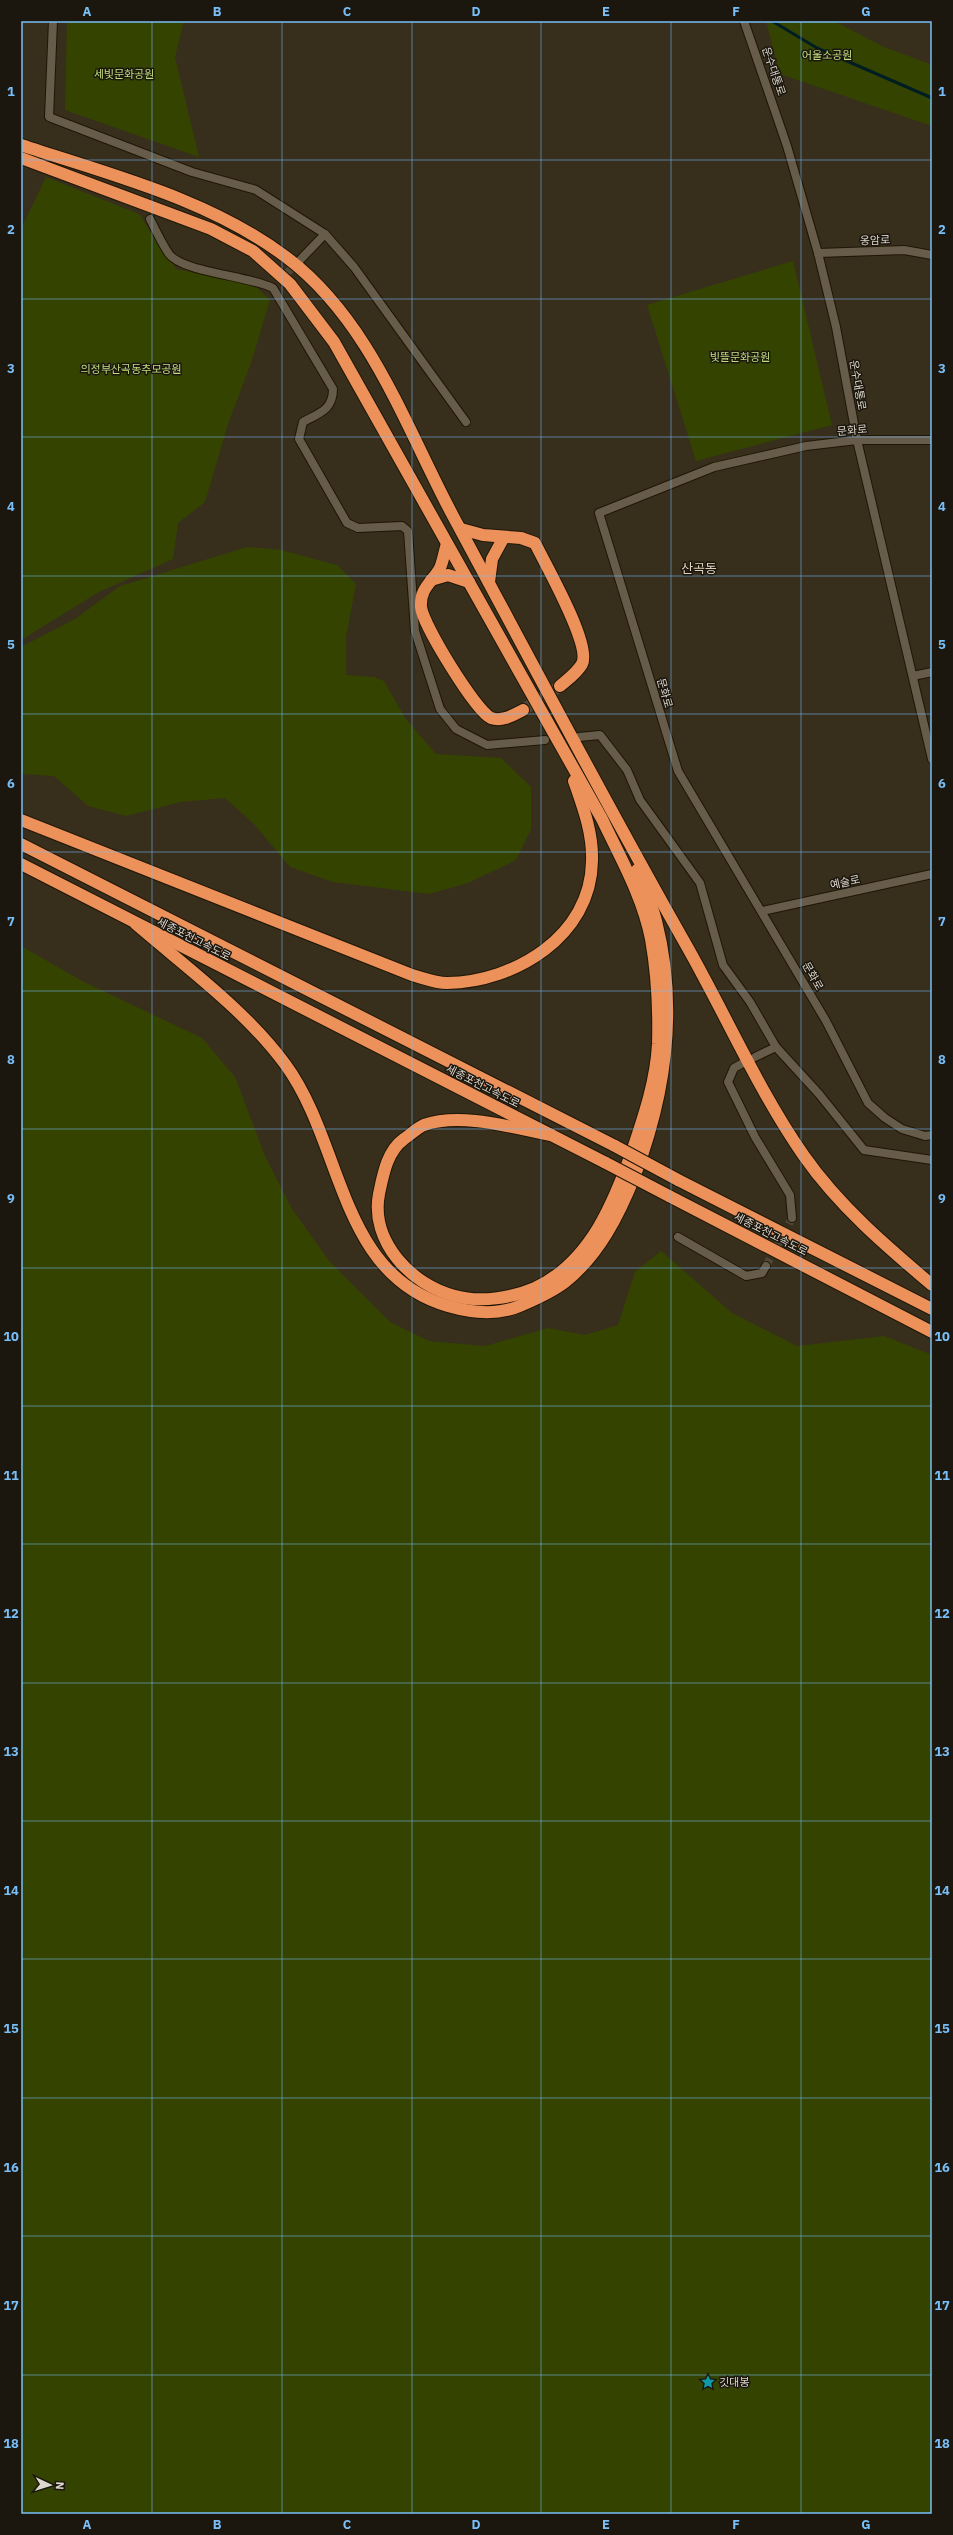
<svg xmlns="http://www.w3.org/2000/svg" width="953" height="2535" viewBox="0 0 953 2535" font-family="'IBM Plex Sans','Noto Sans KR',sans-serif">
	<rect width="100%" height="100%" fill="#382e1c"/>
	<g fill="#344400">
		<polygon points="67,21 184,21 175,57 199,157 65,110"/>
		<polygon points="766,21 834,21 882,46 932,65 932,126 780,74"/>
		<polygon points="46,177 139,214 176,269 254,285 270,300 251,363 228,424 205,502 178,523 173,559 99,592 21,640 21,229"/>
		<polygon points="793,261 832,425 696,461 647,305"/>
		<polygon points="247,547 281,550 337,565 356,584 346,637 346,675 374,677 384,681 405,718 436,754 501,758 531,787 531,829 516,860 468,883 429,894 333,882 290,867 254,824 225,798 181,802 126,816 88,806 54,776 21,774 21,647 75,619 120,586"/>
		<polygon points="21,946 82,981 202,1038 235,1077 265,1156 292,1209 330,1262 390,1322 429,1341 485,1346 548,1328 585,1335 618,1325 635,1272 661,1251 732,1313 797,1346 884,1336 932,1355 932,2514 21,2514"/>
	</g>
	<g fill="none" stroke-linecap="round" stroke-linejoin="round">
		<polyline stroke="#001e22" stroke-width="3" points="772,21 817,48 932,98"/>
		<g stroke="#514737" stroke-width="8" stroke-dasharray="8 4" stroke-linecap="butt">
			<polyline points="278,282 298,262"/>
			<polyline points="766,1266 792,1218"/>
		</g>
		<polyline stroke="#514737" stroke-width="12" stroke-dasharray="12 6" stroke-linecap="butt" points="523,710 560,686"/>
		<defs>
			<g id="street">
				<polyline points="53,21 49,117 192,172 256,190 325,234 354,267 466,422"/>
				<polyline points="744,21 787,146 818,253 836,327 857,440 932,759"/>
				<path d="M150,219C156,231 162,244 169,254C182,272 249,276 273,288L333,389C333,410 319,413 303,422L299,439L347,523L358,528L402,526L408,531L415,631L440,709L456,729L487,745L545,740"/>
				<polyline points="818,253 904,250 932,255"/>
				<polyline points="300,260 325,234"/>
				<polyline points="932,440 857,440 806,446 714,467 599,513 678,771 826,1021 868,1103 885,1118 902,1129 925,1136 932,1135"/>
				<polyline points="913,676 932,672"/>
				<polyline points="579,737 600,735 627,770 640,800 700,883 723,965 750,1002 776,1047"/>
				<polyline points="762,911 932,874"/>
				<polyline points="755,1057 776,1047 819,1094 864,1150 932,1160"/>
				<polyline points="743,1063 734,1068 728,1082 755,1137 790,1195 792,1218"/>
				<polyline points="678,1237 746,1276 762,1273 766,1266"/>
			</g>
			<g id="highway">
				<path d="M21,145C111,175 209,199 286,257C370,320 405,426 453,516C530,659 605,802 685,943C725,1013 758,1090 804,1156C839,1206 886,1246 932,1285"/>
				<path d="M21,158L211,229L253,251L290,284L334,342L602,819C620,857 643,897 651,939C657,973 659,1009 658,1044C656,1080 645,1113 634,1146C615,1200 591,1262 535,1288C512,1298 480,1303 455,1296C411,1285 370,1241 379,1194C383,1175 387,1151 404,1139C410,1135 417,1128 424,1125C461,1112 514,1128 551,1135"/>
				<path d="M461,529L483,535L521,538L535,543C545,564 592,645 582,664C577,673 567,680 560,686"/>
				<path d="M447,544C444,552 443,563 439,570C430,584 420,589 421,607C423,625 475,710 491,718C503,722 513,715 523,710"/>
				<polyline points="431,580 448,575 469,582"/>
				<polyline points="489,582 492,559 504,537"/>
				<path d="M21,820L412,975C423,978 436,983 447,983C515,982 591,936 592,861C593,833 583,807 574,781"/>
				<polyline points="21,844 615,1146"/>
				<polyline points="21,864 606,1163"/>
				<path d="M136,924C187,968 245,1010 285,1064C344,1144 338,1274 448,1306C472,1313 498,1316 522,1305C536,1299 552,1292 565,1282C599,1255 619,1215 635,1175C666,1093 678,1007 656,921C652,904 643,887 637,870"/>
				<polyline points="678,1180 932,1309"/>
				<polyline points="669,1196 932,1332"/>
			</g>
		</defs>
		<use href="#street" stroke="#1f1605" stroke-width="10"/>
		<use href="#highway" stroke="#1f1605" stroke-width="14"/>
		<use href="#street" stroke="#675b49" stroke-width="8"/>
		<use href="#highway" stroke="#ed915b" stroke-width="12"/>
		<defs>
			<g id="highway-bridge">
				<polyline points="615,1146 678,1180"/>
				<polyline points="606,1163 669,1196"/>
			</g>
		</defs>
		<use href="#highway-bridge" stroke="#1f1605" stroke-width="14" stroke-linecap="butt"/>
		<use href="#highway-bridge" stroke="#ed915b" stroke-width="12"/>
	</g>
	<path fill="none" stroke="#78bff7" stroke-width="1" stroke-opacity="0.55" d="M152,21V2514M282,21V2514M412,21V2514M541,21V2514M671,21V2514M801,21V2514M21,160H932M21,299H932M21,437H932M21,576H932M21,714H932M21,852H932M21,991H932M21,1129H932M21,1268H932M21,1406H932M21,1544H932M21,1683H932M21,1821H932M21,1959H932M21,2098H932M21,2236H932M21,2375H932"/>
	<defs>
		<symbol id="sight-bare" viewBox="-9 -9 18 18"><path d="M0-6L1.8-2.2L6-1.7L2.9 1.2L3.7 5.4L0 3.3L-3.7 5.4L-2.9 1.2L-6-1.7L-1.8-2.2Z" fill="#0f9aa8" stroke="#1b170f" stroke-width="2.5" paint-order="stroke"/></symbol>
	</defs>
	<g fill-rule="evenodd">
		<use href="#sight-bare" x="698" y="2372" width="20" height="20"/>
	</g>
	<g text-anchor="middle" stroke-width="3" stroke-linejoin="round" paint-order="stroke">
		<g font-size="11" fill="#c0de7f" stroke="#1b170f">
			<text x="827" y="59">어울소공원</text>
			<text x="124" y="78">세빛문화공원</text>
			<text x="740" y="361">빛뜰문화공원</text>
			<text x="131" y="373">의정부산곡동추모공원</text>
		</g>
		<g font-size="11" fill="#ded7cd" stroke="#1b170f">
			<text transform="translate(774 71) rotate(71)" y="4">운수대통로</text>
			<text transform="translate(875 240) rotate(-2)" y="4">옹암로</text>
			<text transform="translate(858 385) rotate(80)" y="4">운수대통로</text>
			<text transform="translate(852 430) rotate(-5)" y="4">문화로</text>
			<text transform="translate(665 693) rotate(74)" y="4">문화로</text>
			<text transform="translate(845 882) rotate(-12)" y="4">예술로</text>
			<text transform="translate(194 939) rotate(27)" y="4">세종포천고속도로</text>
			<text transform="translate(813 976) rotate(60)" y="4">문화로</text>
			<text transform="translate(483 1086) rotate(27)" y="4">세종포천고속도로</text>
			<text transform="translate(771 1234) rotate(27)" y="4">세종포천고속도로</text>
		</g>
		<g font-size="11" fill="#ded7cd" stroke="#1b170f" text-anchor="start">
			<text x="719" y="2386">깃대봉</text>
		</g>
		<g font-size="13" fill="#ded0bb" stroke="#1b170f">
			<text x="699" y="573">산곡동</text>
		</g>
	</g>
	<rect width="953" height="2535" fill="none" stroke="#1b170f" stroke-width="44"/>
	<g transform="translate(50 2485) rotate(94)" stroke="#1b170f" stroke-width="3" paint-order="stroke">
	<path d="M0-3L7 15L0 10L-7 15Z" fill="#ded7cd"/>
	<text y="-6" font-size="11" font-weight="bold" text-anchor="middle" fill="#ded7cd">N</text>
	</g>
	<rect x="22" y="22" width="909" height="2491" fill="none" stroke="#78bff7" stroke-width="1.5"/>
	<g font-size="13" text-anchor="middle" font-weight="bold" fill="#78bff7">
		<text x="87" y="16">A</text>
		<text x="217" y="16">B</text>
		<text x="347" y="16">C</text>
		<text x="476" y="16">D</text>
		<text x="606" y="16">E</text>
		<text x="736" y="16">F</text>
		<text x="866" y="16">G</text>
		<text x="11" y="96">1</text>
		<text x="942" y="96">1</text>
		<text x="11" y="234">2</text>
		<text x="942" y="234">2</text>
		<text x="11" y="373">3</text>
		<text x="942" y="373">3</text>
		<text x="11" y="511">4</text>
		<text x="942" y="511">4</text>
		<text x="11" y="649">5</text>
		<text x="942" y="649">5</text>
		<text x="11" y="788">6</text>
		<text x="942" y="788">6</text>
		<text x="11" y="926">7</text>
		<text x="942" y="926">7</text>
		<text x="11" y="1064">8</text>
		<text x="942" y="1064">8</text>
		<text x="11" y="1203">9</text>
		<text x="942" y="1203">9</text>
		<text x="11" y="1341">10</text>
		<text x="942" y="1341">10</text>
		<text x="11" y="1480">11</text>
		<text x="942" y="1480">11</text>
		<text x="11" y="1618">12</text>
		<text x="942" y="1618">12</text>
		<text x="11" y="1756">13</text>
		<text x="942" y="1756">13</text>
		<text x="11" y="1895">14</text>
		<text x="942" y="1895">14</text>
		<text x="11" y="2033">15</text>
		<text x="942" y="2033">15</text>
		<text x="11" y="2172">16</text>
		<text x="942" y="2172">16</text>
		<text x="11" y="2310">17</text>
		<text x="942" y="2310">17</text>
		<text x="11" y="2448">18</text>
		<text x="942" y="2448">18</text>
		<text x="87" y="2529">A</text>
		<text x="217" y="2529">B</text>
		<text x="347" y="2529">C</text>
		<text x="476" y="2529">D</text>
		<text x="606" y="2529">E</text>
		<text x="736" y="2529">F</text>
		<text x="866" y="2529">G</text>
	</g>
</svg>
